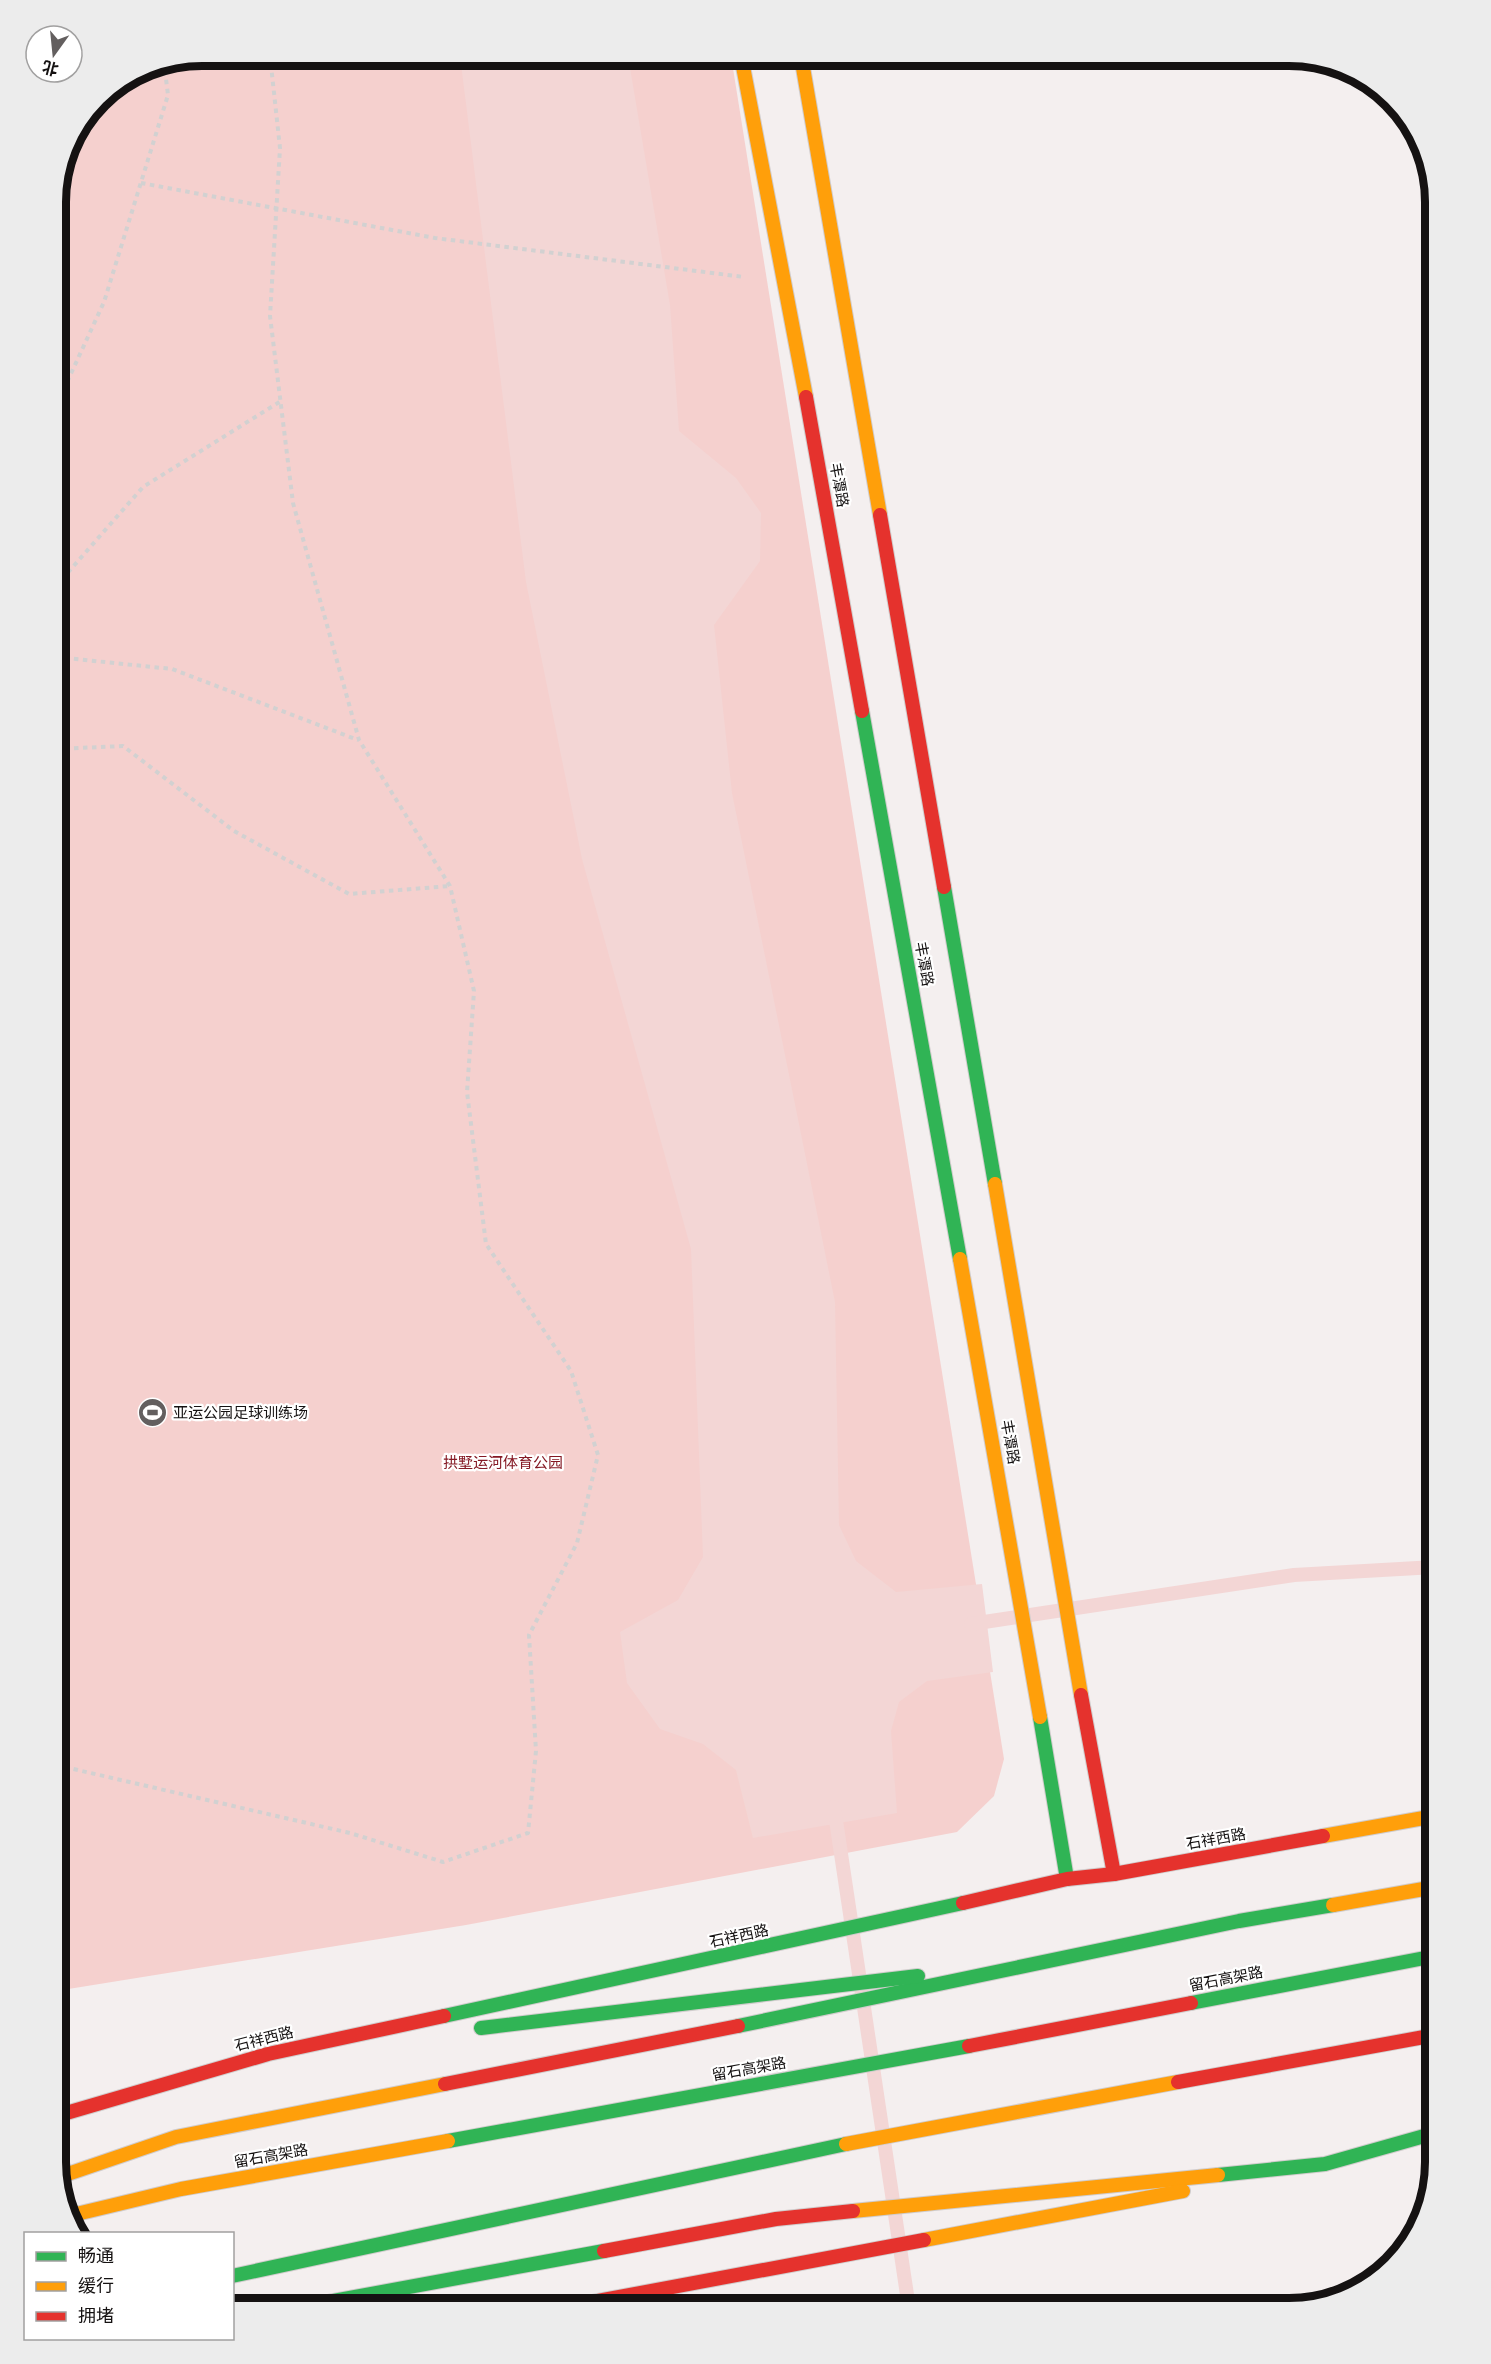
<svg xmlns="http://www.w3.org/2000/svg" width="1491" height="2364" viewBox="0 0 1491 2364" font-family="'Asap Condensed','Noto Sans SC',sans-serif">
	<rect width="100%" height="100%" fill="#f4efef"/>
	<polygon fill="#f5d0ce" points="202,56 731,56 1004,1759 994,1796 957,1832 466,1925 56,1991 56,193 67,146 99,98 146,67"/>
	<polygon fill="#f3d6d5" points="460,56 628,56 670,305 679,431 736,478 761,513 760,561 714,625 732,793 835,1302 839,1525 856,1561 896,1592 982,1584 993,1672 927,1681 899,1702 891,1731 897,1813 753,1838 736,1770 703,1744 660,1729 627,1683 620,1632 678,1600 703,1557 691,1249 582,859 526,582"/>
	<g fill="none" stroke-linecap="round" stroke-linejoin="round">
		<g stroke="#f3d6d5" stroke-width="14">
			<polyline points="971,1624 1294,1575 1435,1567"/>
			<polyline points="834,1807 909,2308"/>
		</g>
		<defs>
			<g id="fast">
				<polyline points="862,711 960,1259"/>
				<polyline points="944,887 995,1184"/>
				<polyline points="1040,1717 1067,1879"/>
				<polyline points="1191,2003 1435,1956"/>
				<polyline points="444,2016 963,1903"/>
				<polyline points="738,2026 1239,1921 1333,1905"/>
				<polyline points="481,2028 918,1976"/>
				<polyline points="448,2141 969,2046"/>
				<polyline points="1218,2175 1325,2164 1435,2133"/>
				<polyline points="232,2276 846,2144"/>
				<polyline points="295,2308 604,2251"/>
			</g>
			<g id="slow">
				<polyline points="741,56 806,397"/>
				<polyline points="801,56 880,515"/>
				<polyline points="995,1184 1081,1695"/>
				<polyline points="960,1259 1040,1717"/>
				<polyline points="1323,1836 1435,1816"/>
				<polyline points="1333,1905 1435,1887"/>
				<polyline points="846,2144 1178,2082"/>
				<polyline points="59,2177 176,2137 445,2084"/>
				<polyline points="853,2211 1218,2175"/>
				<polyline points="68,2216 181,2189 448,2141"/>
				<polyline points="924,2240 1183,2191"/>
			</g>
			<g id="jam">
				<polyline points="806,397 862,711"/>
				<polyline points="880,515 944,887"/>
				<polyline points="1081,1695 1114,1874"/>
				<polyline points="963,1903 1067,1879 1114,1874 1323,1836"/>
				<polyline points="969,2046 1191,2003"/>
				<polyline points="1178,2082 1435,2035"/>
				<polyline points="445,2084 738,2026"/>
				<polyline points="56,2116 268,2054 444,2016"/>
				<polyline points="604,2251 776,2219 853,2211"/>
				<polyline points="560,2308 924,2240"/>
			</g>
		</defs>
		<use href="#fast" stroke="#d0cccc" stroke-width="16"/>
		<use href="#slow" stroke="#d0cccc" stroke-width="16"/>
		<use href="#jam" stroke="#d0cccc" stroke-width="16"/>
		<g stroke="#d2d1d1" stroke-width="4" stroke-dasharray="4.5 4.5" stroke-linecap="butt">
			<polyline points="141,183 435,238 744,277"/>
			<polyline points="56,406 104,302 168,95 164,63"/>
			<polyline points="56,586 143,487 281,401"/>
			<polyline points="56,657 172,669 358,740"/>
			<polyline points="56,749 123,746 234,831 349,894 450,886"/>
			<polyline points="56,1765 350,1833 443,1862 528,1833 536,1751 529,1635 577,1543 598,1455 571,1371 486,1244 467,1092 474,991 450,886 359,740 293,503 270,316 280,148 270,56"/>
		</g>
		<use href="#fast" stroke="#30b455" stroke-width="14"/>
		<use href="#slow" stroke="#ff9f0a" stroke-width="14"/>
		<use href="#jam" stroke="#e5322d" stroke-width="14"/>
	</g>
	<defs>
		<symbol id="stadium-disc" viewBox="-11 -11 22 22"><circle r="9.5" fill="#635f5f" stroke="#fff"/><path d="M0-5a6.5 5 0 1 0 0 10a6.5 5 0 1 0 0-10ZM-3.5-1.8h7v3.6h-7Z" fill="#fff"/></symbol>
	</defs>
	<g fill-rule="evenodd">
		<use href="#stadium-disc" x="136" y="1396" width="33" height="33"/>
	</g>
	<g text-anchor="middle" stroke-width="4.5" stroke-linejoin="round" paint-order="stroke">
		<g font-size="15" fill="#151212" stroke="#fff">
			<text transform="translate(839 485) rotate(80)" y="5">丰潭路</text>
			<text transform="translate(924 964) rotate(80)" y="5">丰潭路</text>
			<text transform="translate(1010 1442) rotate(80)" y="5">丰潭路</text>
			<text transform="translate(1216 1839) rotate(-10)" y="5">石祥西路</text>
			<text transform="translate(739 1936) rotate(-12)" y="5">石祥西路</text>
			<text transform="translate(1226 1979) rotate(-11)" y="5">留石高架路</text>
			<text transform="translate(264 2039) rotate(-14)" y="5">石祥西路</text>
			<text transform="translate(749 2069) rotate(-10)" y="5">留石高架路</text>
			<text transform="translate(271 2156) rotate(-10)" y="5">留石高架路</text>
		</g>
		<g font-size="15" fill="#151212" stroke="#fff" text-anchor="start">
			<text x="173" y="1418">亚运公园足球训练场</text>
		</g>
		<g font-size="15" fill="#851924" stroke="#fff">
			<text x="503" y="1468">拱墅运河体育公园</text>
		</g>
	</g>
	<path d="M0 0H1491V2364H0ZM202 66H1289A136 136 0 0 1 1425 202V2162A136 136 0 0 1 1289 2298H202A136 136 0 0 1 66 2162V202A136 136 0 0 1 202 66Z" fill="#ececec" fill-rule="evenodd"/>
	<path fill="none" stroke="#151212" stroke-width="8" d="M202 66H1289A136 136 0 0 1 1425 202V2162A136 136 0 0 1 1289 2298H202A136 136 0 0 1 66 2162V202A136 136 0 0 1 202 66Z"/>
	<rect x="24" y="2232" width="210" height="108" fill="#ffffff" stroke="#a1a0a0" stroke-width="1.5"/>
	<rect x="36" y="2252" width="30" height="9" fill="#30b455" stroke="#a1a0a0" stroke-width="1.5"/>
	<text x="78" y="2262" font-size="18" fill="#151212">畅通</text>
	<rect x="36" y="2282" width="30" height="9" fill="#ff9f0a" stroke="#a1a0a0" stroke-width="1.5"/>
	<text x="78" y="2292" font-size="18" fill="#151212">缓行</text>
	<rect x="36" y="2312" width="30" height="9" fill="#e5322d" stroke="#a1a0a0" stroke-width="1.5"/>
	<text x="78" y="2322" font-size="18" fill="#151212">拥堵</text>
	<g transform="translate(54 54) rotate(195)"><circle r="28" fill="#ffffff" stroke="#a1a0a0" stroke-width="1.5"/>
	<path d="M0-4.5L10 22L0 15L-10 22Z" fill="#635f5f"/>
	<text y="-9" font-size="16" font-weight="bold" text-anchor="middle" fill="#151212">北</text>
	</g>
</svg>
